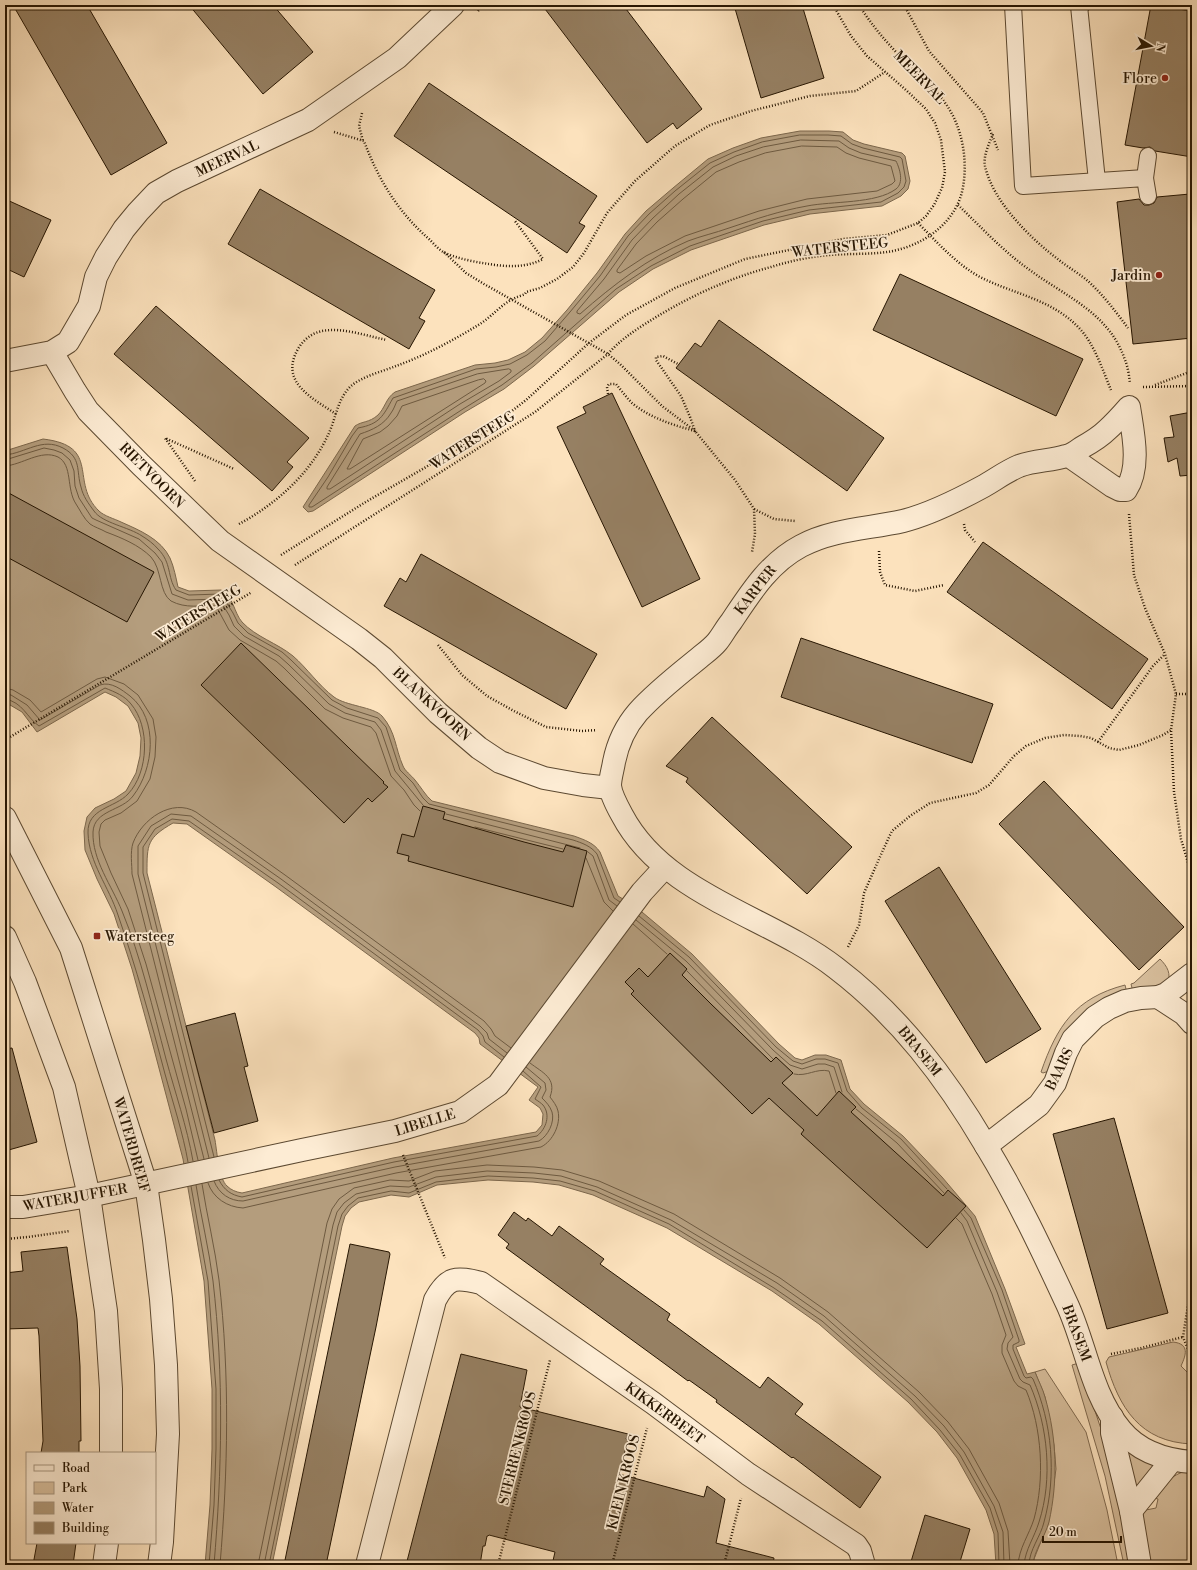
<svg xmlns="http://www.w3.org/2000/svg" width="1197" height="1570" viewBox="0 0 1197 1570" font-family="'Libre Bodoni',serif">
	<rect width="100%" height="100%" fill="#fce2bd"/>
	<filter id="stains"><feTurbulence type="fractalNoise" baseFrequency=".005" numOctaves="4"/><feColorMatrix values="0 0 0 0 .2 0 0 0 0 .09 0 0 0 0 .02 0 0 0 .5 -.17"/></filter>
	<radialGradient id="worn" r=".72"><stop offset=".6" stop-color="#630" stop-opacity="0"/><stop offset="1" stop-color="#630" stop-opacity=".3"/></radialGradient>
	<g fill="#d8bf9d" stroke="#806a50">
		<path d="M1160,959C1167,966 1172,974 1167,984L1133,992L1131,984L1134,983Z"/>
		<path d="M1125,985L1127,993L1049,1071L1043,1073L1041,1072C1057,1026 1075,998 1125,985Z"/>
		<path d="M1173,1342C1190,1344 1186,1355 1181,1366L1188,1373L1192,1370V1444C1140,1442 1119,1408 1106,1362L1109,1357Z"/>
		<polygon points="1079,1363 1105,1441 1134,1565 1124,1565 1105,1476 1072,1365"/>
		<polygon points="1045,1369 1086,1432 1107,1510 1118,1565 1033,1565 1034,1559 1048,1524 1056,1469 1054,1445 1045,1397 1035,1372"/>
		<polygon points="1123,1449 1157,1465 1136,1491"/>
		<path d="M1192,1470V1565H1149L1141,1513L1146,1510L1156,1508L1158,1499L1154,1498C1167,1483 1171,1473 1192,1470Z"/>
	</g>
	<g fill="#b49d7d" stroke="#7c674c" fill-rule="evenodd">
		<path d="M800,131H829L843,132L853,140L864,144L902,153L905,156L910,181L908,189L901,196L882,206L810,214L764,225L691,250L653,269L619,292L534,366L504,389L465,412L313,511L308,512L303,507L355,426C362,421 369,423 378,415C385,408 386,398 395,392L475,365L495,363L508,360L525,352L542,338L567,310L597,273L625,234L646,211L673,188L708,159L733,148L761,138Z"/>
		<path d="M43,439C102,446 69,482 99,511C104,516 115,519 121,522C139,530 161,539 170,558C174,567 176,578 178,587L189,591L221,590C233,595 234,613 242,622C256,637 277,643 293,656C307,668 319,686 334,697C346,706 374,707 382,716C396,732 395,748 403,766C405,771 411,775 415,780C421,787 425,795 432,801L574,836C585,840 594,843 600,852L618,896L636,907L692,954L779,1044L795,1058L802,1060L815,1055H826L841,1060L850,1089L864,1104L903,1136L942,1177L975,1216L1005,1289L1025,1344L1016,1347L1027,1374L1035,1372C1038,1380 1043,1389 1045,1397C1057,1438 1058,1481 1049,1522C1045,1537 1034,1550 1033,1565H996L994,1534L986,1510L957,1458L937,1432L908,1402L819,1324L772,1291L667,1228L593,1195L559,1185L533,1182L488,1180L437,1185L409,1197L391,1195L359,1202L351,1208L345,1216L342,1226L272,1565H205L210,1505L212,1449V1389L204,1281L183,1159L151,1038L132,969L114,914L97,879L85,850L84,831L87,817L95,808L114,799L126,791L136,773L140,756L141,738L138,723L128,706L116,697L105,692L37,732L22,712L5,702V451ZM173,823L187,824L276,887L475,1033L479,1038L480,1044L538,1087L529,1100L540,1108L543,1114L542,1125L536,1132L393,1158L242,1193C236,1192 231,1190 227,1186C219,1179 217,1152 215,1140L147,873C147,844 147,838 173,823Z"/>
	</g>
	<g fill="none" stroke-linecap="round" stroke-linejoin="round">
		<g stroke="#6e5a40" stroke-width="1">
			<path d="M800,135H828L841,136L852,144L863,148L900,157L902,159L906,181L904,187L898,193L881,202L809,210L763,221L690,246L651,266L616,289L532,363L502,385L463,409L312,507H309V505L328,477L352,436L358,428C380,424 383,416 393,398L476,369L496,367L510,364L527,355L545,341L570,312L600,276L628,236L649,214L675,191L710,163L734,152L762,142Z"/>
			<path d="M801,140L839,141L849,148L861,153L896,161C900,169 904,183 896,189C876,204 832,201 807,206C779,211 756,219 729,228C715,233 701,236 688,241C648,258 613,285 580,314L577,313V311L604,279L632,240L653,218L679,194L713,167L736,156L763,147Z"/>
			<polygon points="802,146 837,147 846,153 859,158 891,166 895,181 892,184 877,191 807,199 759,211 685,236 646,256 620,273 617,272 617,270 636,244 657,222 683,199 716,172 739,162 765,153"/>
			<path d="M509,369L511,370V372L499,381L460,404L330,489H327V487L360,434C372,430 384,425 391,413C394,409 395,405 397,401L477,374Z"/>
			<polygon points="484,379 486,381 485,383 350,469 347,469 363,439 380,432 388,426 397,416 402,406 478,380"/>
			<path d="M5,455C26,453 42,437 63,448C82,458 76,471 81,487C83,496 88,503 94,511C102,523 129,527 142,536C147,539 154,544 158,549C172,563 167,577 176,590L189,595L221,594L233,613L238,623L248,633L282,652L291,660L332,700L347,708L378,718L386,727L400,770L413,783L423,798L429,804L573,840C582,843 591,846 597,854L614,898L620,902"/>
			<polyline points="5,460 44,448 54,450 62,453 70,460 74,471 75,486 79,498 92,518 96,520 139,539 155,553 162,562 172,594 188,600 219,599 229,615 234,626 244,636 279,656 288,664 329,704 345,713 375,722 381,730 395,771 423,805"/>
			<path d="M5,466C22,465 41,449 58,457C73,465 66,489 76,504C80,510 84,519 90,524C94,527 101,529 106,532C122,538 139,545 151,557C162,569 159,593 171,601C186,609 200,605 216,606L229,630L240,640L276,661L284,668L325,709L343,718L371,727L376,733L391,776L404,790L414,805L420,811"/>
			<polyline points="5,688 13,690 30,700 41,712 97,679 105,677 124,684 138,695 153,719 156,737 155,757 150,779 137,801 121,813 105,820 101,824 99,832 100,846 111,873 128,909 146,964 186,1109 198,1160"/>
			<path d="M5,694L11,695L27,705L40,720L100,685C111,681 122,690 130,696C159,719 154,769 133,796C122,811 94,810 93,832C92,860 112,886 122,911C141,957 153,1010 166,1059C175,1092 187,1127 193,1161"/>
			<path d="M5,699C23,702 27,718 39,726L105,688C115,692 125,696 131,704C150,726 149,772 128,794C115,808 87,808 88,833C89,863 109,887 118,915C136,967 151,1021 165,1074C173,1103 183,1133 188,1162"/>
			<polyline points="446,814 580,848"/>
			<polyline points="475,827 563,849"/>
			<polyline points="588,852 593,856 609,900 617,906"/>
			<polyline points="586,858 604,902 613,911"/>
			<polyline points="639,916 689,957 776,1047 793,1061 802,1064 816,1059 825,1059 838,1063 847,1091 862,1108 901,1139 947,1189"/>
			<polyline points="636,920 686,961 773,1050 790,1065 802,1069 818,1064 825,1064 834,1067 842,1092"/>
			<polyline points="633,924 667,954"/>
			<polyline points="687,971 773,1059"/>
			<path d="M794,1074C807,1077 816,1068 829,1071L836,1093"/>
			<polyline points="856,1109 897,1143 944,1193"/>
			<polyline points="214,1157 143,873 143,847 155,829 172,819 189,821 278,883 478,1030 483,1036 485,1042 504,1057"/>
			<polyline points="209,1158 138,874 138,846 151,826 171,814 191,816 281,879 480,1026 487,1033 489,1039 507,1053"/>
			<path d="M204,1159L132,874C132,865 130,852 133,843C142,819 172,798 196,812L285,875L484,1021L491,1029L495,1036L511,1048"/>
			<path d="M219,1180C224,1190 231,1195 242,1197L394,1162L537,1136C546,1129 551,1115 543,1105C541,1103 538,1101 535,1099L541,1087L523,1071"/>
			<path d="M214,1181C219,1194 230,1201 243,1201L395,1167L539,1141C548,1136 555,1122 552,1112C550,1106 546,1102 542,1098L546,1090L545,1083L526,1067"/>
			<path d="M208,1183C213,1198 227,1207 243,1208L396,1173L541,1147C553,1141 561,1124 558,1111C557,1106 553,1101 550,1097C557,1078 543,1073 530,1063"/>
			<path d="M202,1184C207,1216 215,1248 219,1280C230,1375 228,1470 220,1565"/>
			<path d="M196,1185C201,1217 209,1249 213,1281C224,1376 222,1470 214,1565"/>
			<polyline points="191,1186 208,1281 216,1389 216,1449 214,1505 209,1565"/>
			<path d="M964,1210L971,1218L1002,1290L1019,1340V1342L1013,1345V1349L1024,1376L1026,1378L1031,1377L1033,1379C1052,1423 1057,1475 1044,1522C1041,1536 1029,1550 1029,1565"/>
			<path d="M961,1213L967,1221L997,1292L1013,1337L1008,1343L1007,1349L1020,1379L1023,1382L1030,1385C1048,1426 1053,1479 1039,1522C1035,1536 1025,1550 1024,1565"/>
			<path d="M956,1218L962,1224L992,1294L1006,1335L1002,1345V1353L1014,1381L1018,1386L1026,1390C1042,1428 1045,1479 1034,1519C1029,1535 1019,1548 1018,1565"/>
			<polyline points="258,1565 327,1223 332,1209 339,1199 354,1188 390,1180 409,1181 435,1171 487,1165 534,1167 562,1170 599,1181 674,1214 780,1278 828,1312 919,1392 948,1422 969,1449 999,1503 1008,1531 1010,1565"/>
			<polyline points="264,1565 333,1225 337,1212 344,1203 356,1194 390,1186 409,1187 436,1177 487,1171 534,1173 561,1176 597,1187 671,1220 777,1283 824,1316 915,1396 944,1426 964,1452 994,1506 1003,1532 1004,1565"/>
			<polyline points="269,1565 338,1226 342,1214 348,1206 358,1198 391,1191 409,1193 436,1182 488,1176 533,1178 560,1181 595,1191 669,1224 774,1288 822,1321 911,1399 940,1430 960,1455 990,1508 998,1533 999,1565"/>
		</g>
	</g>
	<g fill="#968063" stroke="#271602">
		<polygon points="13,5 87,5 167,143 111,175"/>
		<polygon points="189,5 273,5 313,52 263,94"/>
		<polygon points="542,5 623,5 702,109 677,129 673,123 647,143"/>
		<polygon points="734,5 802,5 824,78 761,98"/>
		<polygon points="1151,5 1192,11 1192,157 1155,151 1150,147 1143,148 1125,145"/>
		<polygon points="429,83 597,196 579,223 585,226 567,253 394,136"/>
		<polygon points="260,189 435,290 419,318 425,321 409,349 228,244"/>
		<polygon points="1190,194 1192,213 1192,338 1133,344 1117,202 1139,199 1144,205 1149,205 1154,203 1157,197"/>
		<polygon points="5,199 51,220 24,277 5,268"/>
		<polygon points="900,274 1083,359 1056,416 873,330"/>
		<polygon points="156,306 309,438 287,462 293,467 272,491 114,354"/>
		<polygon points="719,320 884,438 847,491 676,368 695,343 701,347"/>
		<polygon points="612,393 700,579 642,607 557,427 586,413 583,407"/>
		<polygon points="1192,412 1192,475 1180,476 1177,458 1168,462 1164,438 1174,437 1170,416"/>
		<polygon points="5,491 154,572 127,622 5,556"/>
		<polygon points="983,542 1148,659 1112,709 947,592"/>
		<polygon points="421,554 597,654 566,709 384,606 400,578 406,582"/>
		<polygon points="801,638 993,704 972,763 781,697"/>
		<polygon points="241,643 384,782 383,783 388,787 372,802 368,798 344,823 201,685"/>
		<polygon points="712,717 852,847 807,894 686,782 688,778 666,766"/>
		<polygon points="1044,781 1184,927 1139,970 999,824"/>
		<polygon points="423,806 445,812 443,819 524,842 563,852 566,845 587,851 573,907 408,861 409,856 397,853 402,834 414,837"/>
		<polygon points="939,867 1041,1029 986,1063 885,901"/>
		<polygon points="670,953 687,969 682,975 711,1004 771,1062 776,1057 793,1073 782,1083 817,1116 839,1091 856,1107 851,1112 927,1181 943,1196 948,1190 966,1206 927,1248 801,1134 804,1130 769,1098 752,1114 631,994 634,991 625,982 639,968 648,977"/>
		<polygon points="235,1013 248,1066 244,1067 258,1121 214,1133 186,1026"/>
		<polygon points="12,1048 37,1142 5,1151 5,1049"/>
		<polygon points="1114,1118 1168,1313 1107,1329 1053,1134"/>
		<polygon points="514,1212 526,1221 528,1218 552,1236 559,1226 604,1259 600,1264 670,1314 667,1320 760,1388 768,1377 803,1404 795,1414 881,1477 860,1508 793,1457 792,1458 716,1402 717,1400 689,1380 688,1381 665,1364 506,1248 509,1244 498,1235"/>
		<polygon points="350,1244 389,1252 390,1254 376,1327 326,1565 284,1565"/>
		<polygon points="67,1247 77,1319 80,1366 81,1441 79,1441 79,1453 41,1453 43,1441 39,1336 38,1328 5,1329 5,1273 23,1271 21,1252"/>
		<polygon points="461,1354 527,1370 520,1407 628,1434 626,1439 628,1440 619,1474 704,1497 707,1486 725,1499 716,1543 774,1558 773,1565 552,1565 555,1552 489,1535 488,1536 487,1536 485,1546 483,1546 480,1565 406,1565"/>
		<polygon points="925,1515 970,1529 959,1565 910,1565"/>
		<polygon points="37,1543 76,1543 73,1565 33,1565"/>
	</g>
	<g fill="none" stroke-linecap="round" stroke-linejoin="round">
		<defs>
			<g id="service">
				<polyline points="1013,5 1023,186 1145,178 1148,196"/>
				<polyline points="1082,5 1079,6 1097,181"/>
				<polyline points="1145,178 1148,156"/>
			</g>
			<g id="minor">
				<polyline points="52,352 75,391 88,411 141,465 220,541 359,639 383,658 438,713 479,748 500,762 544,778 583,785 610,788"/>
				<polyline points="5,361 52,352 68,342 89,306 96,277 106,257 124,229 138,212 156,193 177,181 308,120 397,58 453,5"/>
				<path d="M1069,456L1112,486L1120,490H1126C1141,467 1133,433 1129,407C1122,415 1115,423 1107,430C1099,438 1090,443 1081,448C1077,451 1071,455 1066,456C1051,461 1035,460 1019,466C1007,471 996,479 984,486C962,498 927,515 903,521C868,529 833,529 801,546C769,563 751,592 731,622C726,628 722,636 717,642C712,648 705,653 699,658C678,675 656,692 638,712C625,727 618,742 614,762C613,769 610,778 610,786C611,795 617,806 622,815C664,895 769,916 836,968C899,1016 946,1078 986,1146C1017,1197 1042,1250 1067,1304C1086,1345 1091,1394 1121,1430C1139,1452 1165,1460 1192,1462"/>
				<polyline points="5,937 25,982 64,1087 89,1196 106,1311 111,1389 111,1453"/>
				<polyline points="1158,997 1184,1014 1192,1023"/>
				<polyline points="986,1146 1039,1105 1055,1083 1066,1053 1073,1039 1095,1017 1109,1008 1125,1001 1141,998 1158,997 1166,994 1192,974"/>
				<polyline points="5,1207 23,1207 89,1196 302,1150 395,1131 460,1112 498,1085 642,892 665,867"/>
				<polyline points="1112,1417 1112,1433 1131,1511 1140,1565"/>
				<polyline points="1131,1511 1172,1460"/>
				<polyline points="104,1565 107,1543"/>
				<path d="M367,1565L435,1300C448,1276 456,1277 481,1283L653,1403L748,1474L856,1545L860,1551L864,1565"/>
			</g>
			<polyline id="tertiary" points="5,818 71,948 146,1184 154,1240 161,1299 166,1365 168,1434 162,1542 159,1565"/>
		</defs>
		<use href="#service" stroke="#5c4931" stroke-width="18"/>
		<use href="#minor" stroke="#5c4931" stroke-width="24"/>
		<use href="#tertiary" stroke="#5c4931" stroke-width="24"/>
		<g stroke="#271602" stroke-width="2.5" stroke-dasharray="1 2" stroke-linecap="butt">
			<polyline points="904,5 929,51 983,113 998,150"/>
			<polyline points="478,11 483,5"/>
			<polyline points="362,113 359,126 363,141"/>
			<path d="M334,132L364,141C378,179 398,212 429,239C434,244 439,250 445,253C459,259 475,262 489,264C507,267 526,268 543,259L515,221"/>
			<path d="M993,134C989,144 983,156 985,166C993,202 1031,239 1059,260C1069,268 1080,274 1089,282C1104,296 1116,312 1128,328"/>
			<path d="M958,205C980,226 1002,250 1027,268C1064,296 1109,312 1125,360C1128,367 1129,376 1130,383"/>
			<path d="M918,223C938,243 955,263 980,277C1013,294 1052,299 1079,328C1094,343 1103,371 1111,390"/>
			<polyline points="444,252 466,273 484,284 608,354 620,364 662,406 695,431 735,480 754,509 755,534 752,552"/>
			<polyline points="1155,385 1192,371"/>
			<polyline points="1143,387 1192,386"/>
			<path d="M608,394L607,387L609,384H616C621,390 626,397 632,403C650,418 673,425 695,431L690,417L681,396L656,360V357L663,356L678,364"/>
			<path d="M336,414C312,398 279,382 298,349C303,340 312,333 322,331C343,327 366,336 387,340"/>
			<polyline points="195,481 165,438 234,469"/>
			<polyline points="754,509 774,519 795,521"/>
			<polyline points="1129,514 1134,575 1145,608 1165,654 1176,694 1171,730 1174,792 1181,839 1192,876"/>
			<path d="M239,524C276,504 310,474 328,435C336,419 337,399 351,386C363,376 381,372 396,366C424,356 454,340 480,324C491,317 500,306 511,300C516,297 521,296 525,294L526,292L540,288L557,279L573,267L584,253L607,213L635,181L675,146L710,125L751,111L810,96L856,91L885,72"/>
			<polyline points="964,524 965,530 975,542"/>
			<polyline points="879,551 880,572 885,585 915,591 944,585"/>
			<polyline points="281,555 364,503 481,435 526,400 589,343 626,315 675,288 745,259 843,239 887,235 918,223 926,216 934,205 942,188 945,172 941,140 935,123 926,109 906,90 867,56 851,36 833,5"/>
			<path d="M295,565L535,412L608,354C618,342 631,333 645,324C684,299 726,279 771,267C787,262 804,258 820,256C842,253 865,255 887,252C922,247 957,223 963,187C967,165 964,139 954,118C943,94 920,76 901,57C885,41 871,24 859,5"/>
			<polyline points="438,645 462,675 487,696 514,711 546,727 582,731 597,730"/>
			<polyline points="1176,694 1192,694"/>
			<polyline points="5,740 252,592"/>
			<polyline points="1098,742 1153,666 1165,654"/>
			<polyline points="848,947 859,925 864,893 883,850 892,831 910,816 930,803 976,793 989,785 1014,756 1026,746 1045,738 1064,735 1080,736 1091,738 1109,748 1119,750 1139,745 1163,735 1171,730"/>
			<polyline points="1192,1092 1189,1127 1192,1174"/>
			<polyline points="403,1155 445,1258"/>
			<polyline points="5,1239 28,1237 70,1231"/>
			<polyline points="1192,1280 1183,1337 1192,1359"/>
			<polyline points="1111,1354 1141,1348 1183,1337"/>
			<polyline points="498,1565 550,1360"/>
			<polyline points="612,1565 647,1428"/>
			<polyline points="724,1565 741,1498"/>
		</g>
		<use href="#service" stroke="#fdecd4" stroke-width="16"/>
		<use href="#minor" stroke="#fdecd4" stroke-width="22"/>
		<use href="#tertiary" stroke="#fdecd4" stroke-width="22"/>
	</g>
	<g fill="#8f2418" stroke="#fdecd4" stroke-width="1.5">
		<circle cx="1165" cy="78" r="4"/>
		<circle cx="1159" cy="275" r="4"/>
		<rect x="93" y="932" width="8" height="8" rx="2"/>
	</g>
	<g text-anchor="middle" stroke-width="3.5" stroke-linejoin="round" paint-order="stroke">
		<g font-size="14" fill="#271602" stroke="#fdecd4">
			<text transform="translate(920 77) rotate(46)" y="5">MEERVAL</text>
			<text transform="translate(227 158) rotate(-25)" y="5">MEERVAL</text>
			<text transform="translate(840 247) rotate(-6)" y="5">WATERSTEEG</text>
			<text transform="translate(472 440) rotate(-32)" y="5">WATERSTEEG</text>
			<text transform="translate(152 475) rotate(45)" y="5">RIETVOORN</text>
			<text transform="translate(755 590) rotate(-52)" y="5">KARPER</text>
			<text transform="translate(198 613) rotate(-31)" y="5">WATERSTEEG</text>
			<text transform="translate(432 704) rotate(43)" y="5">BLANKVOORN</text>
			<text transform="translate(920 1051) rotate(51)" y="5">BRASEM</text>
			<text transform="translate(1059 1069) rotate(-64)" y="5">BAARS</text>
			<text transform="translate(425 1122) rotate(-17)" y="5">LIBELLE</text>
			<text transform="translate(132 1145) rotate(74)" y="5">WATERDREEF</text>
			<text transform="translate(75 1197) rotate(-10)" y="5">WATERJUFFER</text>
			<text transform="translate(1077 1333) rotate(70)" y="5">BRASEM</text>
			<text transform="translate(665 1413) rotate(36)" y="5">KIKKERBEET</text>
			<text transform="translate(517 1448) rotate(-76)" y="5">STERRENKROOS</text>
			<text transform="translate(623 1482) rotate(-76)" y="5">KLEIN KROOS</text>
		</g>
		<g font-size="14" fill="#271602" stroke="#fdecd4" text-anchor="end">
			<text x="1157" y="83">Flore</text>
			<text x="1151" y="280">Jardin</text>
			<text x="105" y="941" text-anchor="start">Watersteeg</text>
		</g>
	</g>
	<rect width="1197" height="1570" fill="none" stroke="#fce2bd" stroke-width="20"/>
	<rect x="6" y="6" width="1185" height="1558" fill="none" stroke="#271602" stroke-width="2"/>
	<rect x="10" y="10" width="1177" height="1550" fill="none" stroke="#271602"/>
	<rect x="26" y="1452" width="130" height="92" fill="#fdecd4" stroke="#a79680"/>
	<rect x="34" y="1465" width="20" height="6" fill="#fdecd4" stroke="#a79680"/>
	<text x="62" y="1472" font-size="12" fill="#271602">Road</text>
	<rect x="34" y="1482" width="20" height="12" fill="#d8bf9d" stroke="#a79680"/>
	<text x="62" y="1492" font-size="12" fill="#271602">Park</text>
	<rect x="34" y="1502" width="20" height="12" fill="#b49d7d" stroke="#a79680"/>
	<text x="62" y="1512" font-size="12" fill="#271602">Water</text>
	<rect x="34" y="1522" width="20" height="12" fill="#968063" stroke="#a79680"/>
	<text x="62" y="1532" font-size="12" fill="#271602">Building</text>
	<g transform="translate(1151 46) rotate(100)" stroke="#fdecd4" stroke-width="3" paint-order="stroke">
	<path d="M0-3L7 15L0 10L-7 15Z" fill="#271602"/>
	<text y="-6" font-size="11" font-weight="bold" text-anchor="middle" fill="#271602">N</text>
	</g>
	<path d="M1043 1536v6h78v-6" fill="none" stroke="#271602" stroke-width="2"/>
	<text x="1049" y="1536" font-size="12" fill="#271602" stroke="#fdecd4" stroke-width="3" paint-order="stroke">20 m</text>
	<rect width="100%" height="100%" filter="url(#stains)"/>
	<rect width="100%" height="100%" fill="url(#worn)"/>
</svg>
